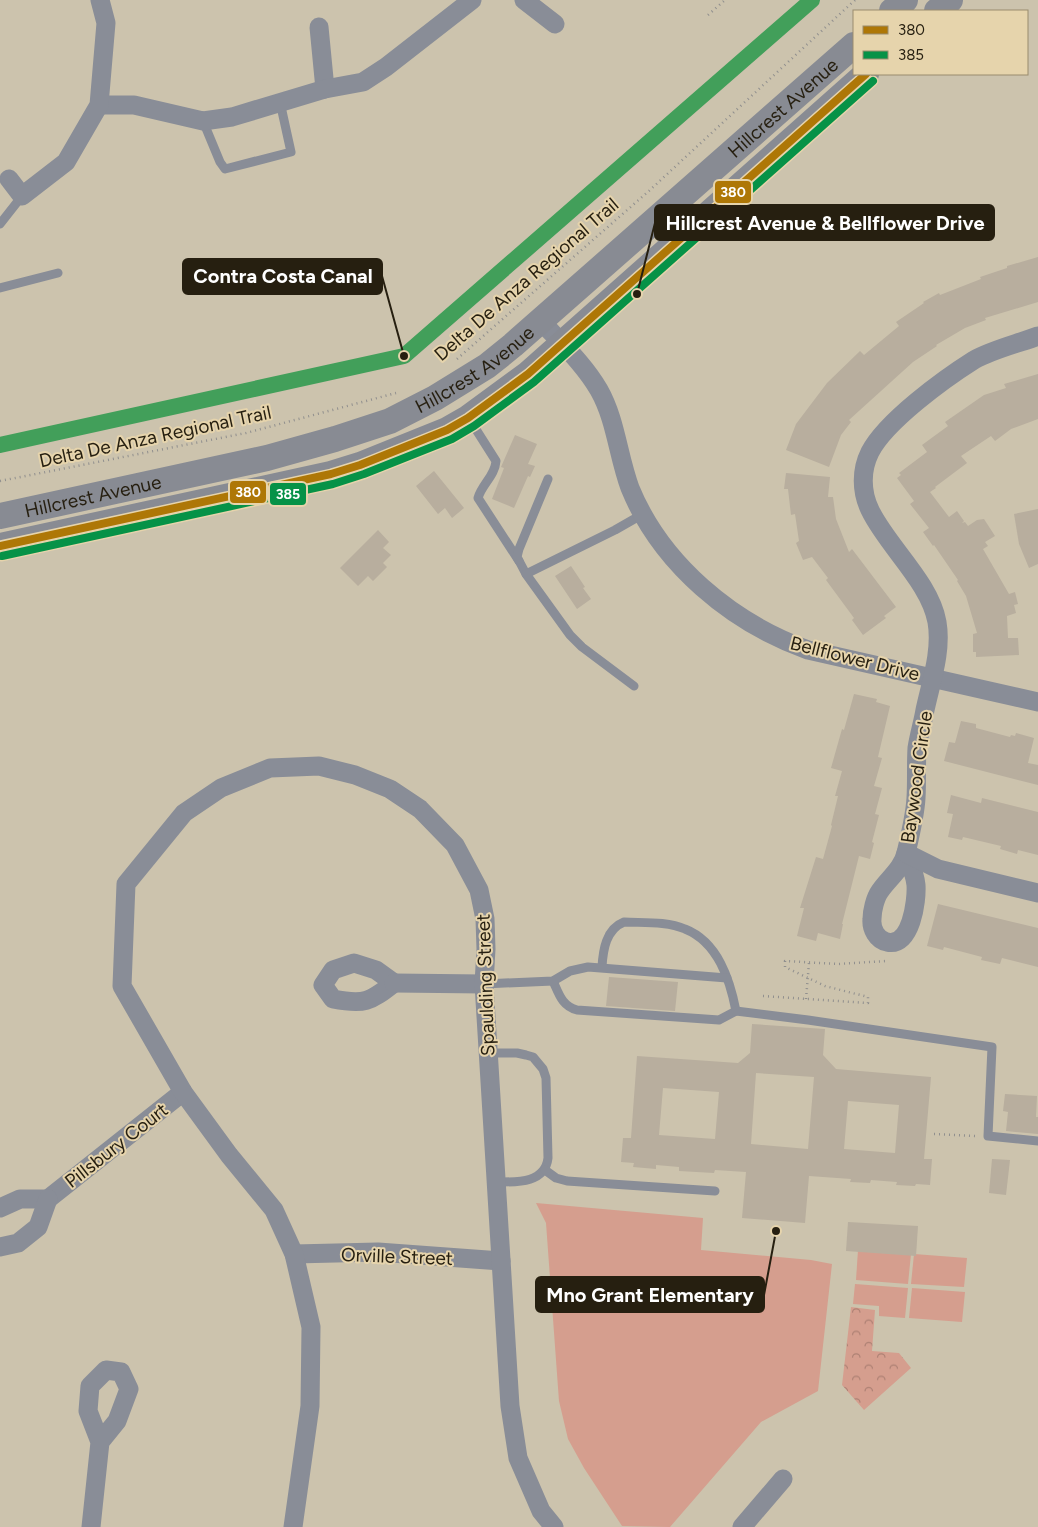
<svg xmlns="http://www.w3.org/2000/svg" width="1038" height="1527" viewBox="0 0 1038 1527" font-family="Figtree,sans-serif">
	<defs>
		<pattern id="park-crowns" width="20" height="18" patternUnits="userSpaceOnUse" patternTransform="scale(1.25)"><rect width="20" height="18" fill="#d59e8e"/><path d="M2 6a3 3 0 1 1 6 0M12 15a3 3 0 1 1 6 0" fill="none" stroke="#ad8073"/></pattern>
	</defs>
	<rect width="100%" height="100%" fill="#ccc3ad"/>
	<g fill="#d59e8e">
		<polygon points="536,1203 703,1218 701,1250 811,1260 832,1264 818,1391 761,1422 670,1527 622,1526 584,1468 568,1439 559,1401 546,1223"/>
		<polygon points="858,1250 911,1254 908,1284 856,1280"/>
		<polygon points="914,1254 967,1258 964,1287 911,1284"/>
		<polygon points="855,1284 908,1288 905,1318 879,1316 879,1306 853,1304"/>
		<polygon points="912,1288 965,1292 962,1322 909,1318"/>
	</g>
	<polygon fill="url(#park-crowns)" points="851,1307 875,1310 872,1351 899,1353 911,1368 864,1410 842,1385"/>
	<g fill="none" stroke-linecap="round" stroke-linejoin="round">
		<polyline stroke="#429f5a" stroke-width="16" points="0,445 404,356 812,0"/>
	</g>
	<g fill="#b8ae9e" fill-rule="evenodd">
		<polygon points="1038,257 1038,302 985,318 986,320 965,328 936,345 937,346 913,362 849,420 851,422 841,435 829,467 786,450 796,424 827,383 860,351 864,355 899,326 896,322 924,303 923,302 939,293 940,295 981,279 980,277 1007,268 1007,266"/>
		<polygon points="1038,374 1038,419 1011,429 995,441 991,436 961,456 967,463 935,487 936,488 930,492 949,517 957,511 964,521 962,523 965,522 968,526 977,520 984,519 995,536 985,542 988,546 983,549 1009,594 1015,592 1018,604 1014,605 1016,613 1007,616 1008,638 1018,638 1019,655 976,657 976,652 973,652 973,634 977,633 966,596 957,581 958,580 934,545 933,546 923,532 929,528 910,504 914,501 897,478 901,475 899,473 927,452 922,445 948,426 945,422 984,395 1006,388 1004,384"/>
		<polygon points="515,435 537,444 528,464 535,466 530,477 528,476 514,508 492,499 504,468 501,467"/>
		<polygon points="434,471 464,508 452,518 445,508 438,514 416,486"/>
		<polygon points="786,473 830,477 828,497 833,497 836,519 849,552 852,549 896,607 884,616 886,618 863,635 852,620 854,618 826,580 828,578 812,557 803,560 796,543 799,541 795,514 791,515 788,489 784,489"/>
		<polygon points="1038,509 1038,564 1029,568 1019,544 1014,514"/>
		<polygon points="378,530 389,542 383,548 391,555 383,563 387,567 373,581 368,576 358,586 340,568"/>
		<polygon points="571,566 585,587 583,588 591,599 577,609 555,576"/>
		<polygon points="854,694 877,699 876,702 890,706 878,757 882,758 874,786 882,788 875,814 879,815 872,842 874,843 870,859 859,856 842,924 843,924 840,939 818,933 816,941 797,936 804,908 800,908 816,857 823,859 832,826 831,825 838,796 835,796 842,771 831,768 842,729 844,730"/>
		<polygon points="961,721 976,724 976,728 1010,737 1011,735 1015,736 1016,733 1034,738 1028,763 1038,765 1038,785 944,761 949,742 955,743"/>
		<polygon points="951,795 981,803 982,798 1038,812 1038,855 1018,850 1017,854 1000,849 1001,846 963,837 962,840 948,837 953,814 947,813"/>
		<polygon points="938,904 1038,928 1038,967 1002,958 1000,964 981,960 982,957 944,947 943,950 927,946"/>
		<polygon points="609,977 678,982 675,1011 606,1006"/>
		<path d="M752,1024L825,1029L823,1055L836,1069L931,1077L924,1159H932L930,1185L916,1184L915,1186L896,1185L897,1182L871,1180L870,1183L850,1182L851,1179L809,1176L805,1223L742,1218L746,1172L715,1170L714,1173L679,1171V1167L656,1165V1169L633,1167L634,1163L621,1162L623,1138H631L637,1056L738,1063L750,1053ZM756,1073L814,1077L808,1149L751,1144ZM663,1088L719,1092L715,1139L659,1135ZM848,1101L899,1105L895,1153L844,1149Z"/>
		<polygon points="1005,1094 1037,1096 1036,1117 1038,1117 1038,1134 1006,1131 1008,1112 1003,1111"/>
		<polygon points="992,1159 1010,1160 1006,1195 989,1193"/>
		<polygon points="848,1222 918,1226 916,1256 846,1251"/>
	</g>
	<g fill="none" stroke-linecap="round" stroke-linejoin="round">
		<g stroke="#908f8e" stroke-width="2.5" stroke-dasharray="1 4" stroke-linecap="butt">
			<polyline points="708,15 725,0"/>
			<polyline points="457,359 650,190 855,0"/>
			<polyline points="0,481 246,433 396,393"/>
			<polyline points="763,996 868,1003 868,997 825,986 785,967 785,961 838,964 886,961 886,958"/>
			<polyline points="806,999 809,963"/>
			<polyline points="934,1134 976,1136"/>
		</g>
		<g stroke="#898d97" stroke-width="9">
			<polyline points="203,121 220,162 225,169 291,152 280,102"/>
			<polyline points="0,224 22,196"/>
			<polyline points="0,288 58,273"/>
			<path d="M470,420L496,461C495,476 482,484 478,498L519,561"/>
			<polyline points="526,574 517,557 519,549 548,479"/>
			<polyline points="634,686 582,647 570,635 526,574 615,530 643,514"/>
			<path d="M553,981C559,994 562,1006 577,1010L719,1020L736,1011C730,980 718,942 685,929C667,921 643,923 624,922C606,929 603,950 602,967"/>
			<polyline points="484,984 553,981 570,971 588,967 727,978"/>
			<polyline points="736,1011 808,1020 992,1047 988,1136 1038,1141"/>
			<path d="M488,1053H517L526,1055L533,1057L543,1069L546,1078L548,1158C545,1184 515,1182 496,1182"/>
			<polyline points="545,1170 556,1178 567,1181 715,1191"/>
		</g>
		<g stroke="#898d97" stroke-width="19">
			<polyline points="524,0 555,24"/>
			<polyline points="319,27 325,89"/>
			<polyline points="99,105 134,105 203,121 232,117 325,89 363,82 386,67 472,0"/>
			<polyline points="9,179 22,196 66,162 99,105 106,23 100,0"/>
			<path d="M541,321C561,343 584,364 599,390C616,420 618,456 630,488C661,564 732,623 808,650L1038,702"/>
			<path d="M906,853C910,863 915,874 916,885C917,901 911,948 887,942C877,940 871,929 872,919C872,911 875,898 880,891C889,878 902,869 906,853C910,836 915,816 916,798C917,781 916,765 917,748C919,735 923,722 925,710C931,682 942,651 937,622C930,582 887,546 870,510C861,491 861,470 870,452C886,421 944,379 974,360C994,349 1017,344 1038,336"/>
			<polyline points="906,853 938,869 1038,893"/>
			<path d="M354,963L376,970L394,983C370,1002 364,1005 333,999L323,985L333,970Z"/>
			<polyline points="394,983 484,984"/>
			<polyline points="48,1199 183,1092"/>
			<polyline points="0,1208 20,1199 48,1199"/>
			<polyline points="0,1247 18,1243 38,1227 48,1199"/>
			<polyline points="294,1254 378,1252 501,1261"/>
			<polyline points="91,1527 100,1442 88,1411 90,1386 106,1370 121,1372 129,1389 117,1421 100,1442"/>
			<polyline points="293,1527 310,1406 311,1327 294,1254 274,1210 229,1155 183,1092 122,986 126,884 184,813 221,788 270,768 319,766 355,775 390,789 420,809 455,845 479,890 485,919 486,949 484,984 510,1406 518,1458 541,1511 554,1527"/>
			<polyline points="742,1527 783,1479"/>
		</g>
		<g stroke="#888b93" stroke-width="26">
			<polyline points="892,11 905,0"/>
			<polyline points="937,11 950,0"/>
			<path id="s1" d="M0,516L267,458L335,439L390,421L435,398L487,366L513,345L854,45"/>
			<polyline points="0,546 331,474 360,465 447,430 468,418 528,374 866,74"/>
		</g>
		<defs>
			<polyline id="bus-1" points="0,546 331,474 360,465 447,430 468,418 528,374 866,74"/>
			<polyline id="bus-2" points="2,556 333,484 364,474 452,439 474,426 534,382 873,81"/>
		</defs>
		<use href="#bus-1" stroke="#e6d4ac" stroke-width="11"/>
		<use href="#bus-2" stroke="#e6d4ac" stroke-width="11"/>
		<use href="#bus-1" stroke="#ae7706" stroke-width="8"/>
		<use href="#bus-2" stroke="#069247" stroke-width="8"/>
	</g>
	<g text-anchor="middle" stroke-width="4" stroke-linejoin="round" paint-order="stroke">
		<g font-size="19" fill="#261f10" stroke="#e6d4ac">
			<text dy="7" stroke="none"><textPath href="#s1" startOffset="906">Hillcrest Avenue</textPath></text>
			<text transform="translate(526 279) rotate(-41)" y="7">Delta De Anza Regional Trail</text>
			<text dy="7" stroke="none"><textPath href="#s1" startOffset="501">Hillcrest Avenue</textPath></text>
			<text transform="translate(155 436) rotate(-12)" y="7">Delta De Anza Regional Trail</text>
			<text dy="7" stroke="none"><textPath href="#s1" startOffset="95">Hillcrest Avenue</textPath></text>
			<text transform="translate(855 658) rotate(14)" y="7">Bellflower Drive</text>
			<text transform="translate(916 777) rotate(-82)" y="7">Baywood Circle</text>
			<text transform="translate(485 985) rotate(-92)" y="7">Spaulding Street</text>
			<text transform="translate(116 1145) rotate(-38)" y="7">Pillsbury Court</text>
			<text transform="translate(397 1256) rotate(2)" y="7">Orville Street</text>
		</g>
	</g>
	<path fill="none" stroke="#261f10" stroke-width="2" d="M637 294L655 223M404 356L382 276M776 1231L764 1295"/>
	<g fill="#261f10" stroke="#e6d4ac" stroke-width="2">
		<circle cx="637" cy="294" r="5"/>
		<circle cx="404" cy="356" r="5"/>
		<circle cx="776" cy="1231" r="5"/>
	</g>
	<g fill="#261f10" stroke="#261f10" stroke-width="2">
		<rect x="655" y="205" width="339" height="35" rx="5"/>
		<rect x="183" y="259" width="199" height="35" rx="5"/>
		<rect x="536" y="1277" width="228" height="35" rx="5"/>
	</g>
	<g font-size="20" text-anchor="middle" font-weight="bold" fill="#fff">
		<text x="825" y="230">Hillcrest Avenue &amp; Bellflower Drive</text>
		<text x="283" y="283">Contra Costa Canal</text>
		<text x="650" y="1302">Mno Grant Elementary</text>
	</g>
	<g stroke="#e6d4ac" stroke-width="2">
		<rect x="714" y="180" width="38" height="24" rx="5" fill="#ae7706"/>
		<rect x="229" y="480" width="38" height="24" rx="5" fill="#ae7706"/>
		<rect x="269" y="482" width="38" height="24" rx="5" fill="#069247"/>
	</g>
	<g font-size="14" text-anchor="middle" font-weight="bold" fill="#fff">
		<text x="733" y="197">380</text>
		<text x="248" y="497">380</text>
		<text x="288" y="499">385</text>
	</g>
	<rect x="853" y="10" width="175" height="65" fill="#e6d4ac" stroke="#998c6e"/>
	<rect x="863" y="26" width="25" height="8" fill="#ae7706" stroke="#998c6e"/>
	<text x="898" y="35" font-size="15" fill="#261f10">380</text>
	<rect x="863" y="51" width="25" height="8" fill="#069247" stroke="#998c6e"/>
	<text x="898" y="60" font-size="15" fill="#261f10">385</text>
</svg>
